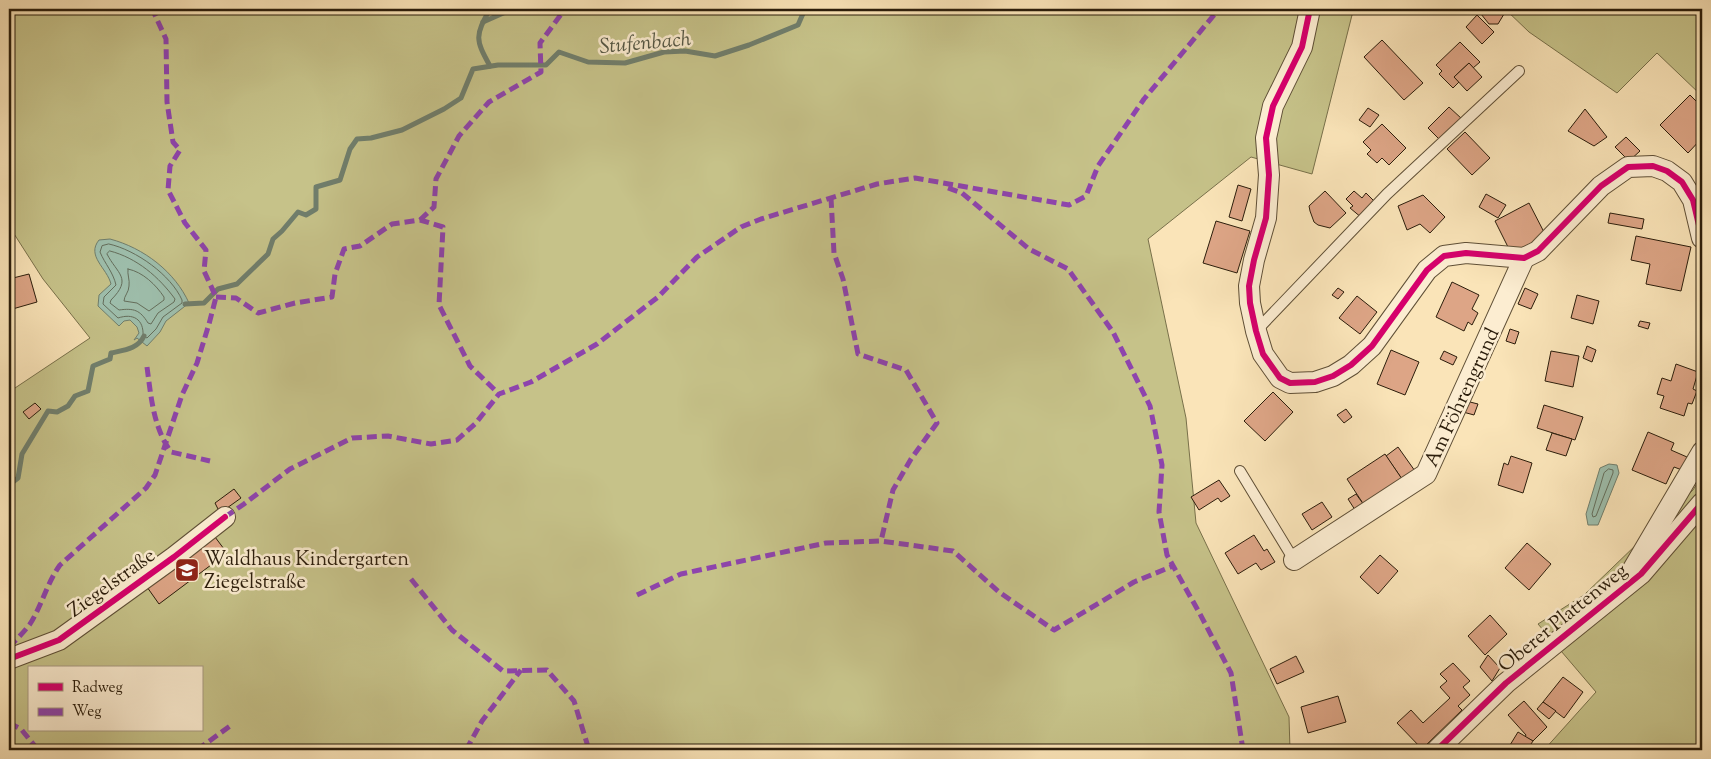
<svg xmlns="http://www.w3.org/2000/svg" width="1711" height="759" viewBox="0 0 1711 759" font-family="'Sorts Mill Goudy',serif">
	<rect width="100%" height="100%" fill="#fae4b8"/>
	<filter id="stains"><feTurbulence type="fractalNoise" baseFrequency=".004" numOctaves="4"/><feColorMatrix values="0 0 0 0 .2 0 0 0 0 .09 0 0 0 0 .02 0 0 0 .5 -.17"/></filter>
	<radialGradient id="worn" r=".72"><stop offset=".6" stop-color="#630" stop-opacity="0"/><stop offset="1" stop-color="#630" stop-opacity=".3"/></radialGradient>
	<g fill="#c6c289" stroke="#78704a" fill-rule="evenodd">
		<path d="M9,9H1360L1352,15L1312,174L1251,157L1148,239L1186,418L1196,523L1289,717L1290,750H9V392L90,338L43,279L9,226ZM29,668H201V730H29Z"/>
		<polygon points="1505,9 1702,9 1702,96 1657,53 1617,93 1529,32"/>
		<polygon points="1702,476 1702,750 1544,750 1596,692 1538,624 1584,595 1693,490"/>
	</g>
	<g fill="#9ebfad" stroke="#707e6c">
		<path d="M110,239C144,248 175,272 189,303L166,321L160,332L147,346L137,338L134,340L139,333L137,327L130,320L124,321L119,326L98,306L99,295L111,284C107,268 86,256 99,240Z"/>
		<polygon points="1609,464 1617,465 1619,473 1598,525 1588,525 1586,514 1600,468"/>
	</g>
	<g fill="none" stroke-linecap="round" stroke-linejoin="round">
		<g stroke="#646e5c" stroke-width="1">
			<path d="M109,244C136,250 171,275 182,300V303L163,317L156,329L147,338L143,336C144,319 133,313 118,318L103,304L104,297L116,285C113,272 105,264 100,252L102,246Z"/>
			<path d="M110,251C137,258 159,277 175,299L174,302L158,313L151,324L148,323C140,310 134,308 119,310L110,303L111,300C133,278 117,274 107,254Z"/>
			<path d="M128,269C143,272 156,285 164,297V300L149,311L137,303L124,301C124,296 129,292 129,286C130,280 127,274 128,269Z"/>
			<polygon points="1609,469 1613,470 1613,473 1596,516 1593,517 1592,514 1604,473"/>
		</g>
		<g stroke="#707e6c" stroke-width="5">
			<polyline points="483,22 512,9"/>
			<path d="M490,66C475,39 475,36 490,9"/>
			<polyline points="185,304 204,303 218,289 237,284 268,254 273,239 282,231 298,212 306,215 316,209 316,187 340,180 350,149 357,139 371,138 402,130 444,109 461,98 473,69 498,65 546,65 559,52 588,62 625,63 664,52 685,51 715,56 749,45 798,25 805,9"/>
			<path d="M9,485L18,478L22,454L48,411L57,412L68,406L75,396L88,391L93,366L110,359L111,353C124,350 138,349 144,336"/>
		</g>
	</g>
	<g fill="#dda586" stroke="#2b1d0b">
		<polygon points="1477,9 1498,9 1504,14 1498,24 1489,24"/>
		<polygon points="1477,15 1494,32 1482,44 1466,27"/>
		<polygon points="1382,40 1423,83 1404,100 1364,57"/>
		<polygon points="1460,42 1480,62 1473,68 1469,63 1454,77 1459,82 1453,88 1439,74 1442,71 1436,65"/>
		<polygon points="1469,63 1482,77 1467,91 1454,77"/>
		<polygon points="1690,95 1702,107 1702,138 1688,153 1660,125"/>
		<polygon points="1449,107 1462,119 1441,141 1428,128"/>
		<polygon points="1368,108 1379,115 1370,127 1359,120"/>
		<polygon points="1585,109 1607,137 1594,146 1568,131"/>
		<polygon points="1382,124 1406,148 1389,165 1382,158 1377,163 1367,154 1371,150 1363,142"/>
		<polygon points="1465,132 1490,158 1472,175 1447,149"/>
		<polygon points="1626,137 1640,151 1629,161 1615,147"/>
		<polygon points="1238,185 1251,189 1242,221 1229,217"/>
		<polygon points="1325,191 1346,213 1330,228 1318,225 1314,222 1310,211 1309,206"/>
		<polygon points="1354,191 1362,198 1366,193 1376,203 1362,218 1350,208 1353,206 1346,199"/>
		<polygon points="1486,194 1506,205 1498,218 1479,207"/>
		<polygon points="1423,195 1445,217 1430,233 1420,224 1407,230 1398,206"/>
		<polygon points="1529,203 1546,236 1511,253 1495,221"/>
		<polygon points="1610,213 1644,219 1642,229 1608,223"/>
		<polygon points="1216,221 1250,231 1237,273 1203,263"/>
		<polygon points="1636,236 1691,247 1681,291 1646,284 1650,264 1631,260"/>
		<polygon points="29,274 37,302 9,310 9,279"/>
		<polygon points="1452,282 1479,295 1472,309 1478,313 1472,325 1468,322 1464,331 1436,317"/>
		<polygon points="1338,288 1344,292 1338,299 1332,295"/>
		<polygon points="1525,288 1538,294 1531,309 1518,304"/>
		<polygon points="1577,295 1599,301 1593,324 1571,318"/>
		<polygon points="1357,296 1377,312 1360,334 1339,318"/>
		<polygon points="1640,321 1650,323 1648,329 1638,326"/>
		<polygon points="1510,329 1519,332 1515,344 1506,341"/>
		<polygon points="1587,346 1596,350 1592,362 1583,358"/>
		<polygon points="1391,350 1419,362 1405,395 1377,384"/>
		<polygon points="1444,351 1457,357 1453,365 1440,359"/>
		<polygon points="1551,351 1579,356 1573,387 1545,381"/>
		<polygon points="1676,364 1698,372 1693,389 1697,391 1692,404 1688,403 1684,416 1660,408 1664,396 1657,394 1662,378 1671,381"/>
		<polygon points="1273,392 1293,412 1265,441 1244,421"/>
		<polygon points="1466,401 1478,404 1474,415 1463,412"/>
		<polygon points="35,403 41,409 29,419 23,412"/>
		<polygon points="1544,405 1583,417 1575,440 1537,428"/>
		<polygon points="1346,409 1352,417 1344,423 1337,415"/>
		<polygon points="1648,432 1674,443 1671,450 1687,457 1682,470 1674,467 1666,484 1632,470"/>
		<polygon points="1552,433 1572,439 1566,456 1546,450"/>
		<polygon points="1398,447 1415,471 1402,479 1386,456"/>
		<polygon points="1385,454 1402,479 1364,505 1347,479"/>
		<polygon points="1511,456 1532,463 1523,493 1498,485 1504,463 1508,465"/>
		<polygon points="1219,480 1230,496 1221,502 1218,498 1199,510 1191,497"/>
		<polygon points="234,489 241,498 220,513 215,503"/>
		<polygon points="1356,494 1364,505 1357,513 1348,499"/>
		<polygon points="1322,502 1332,517 1312,530 1302,514"/>
		<polygon points="1254,535 1264,551 1267,549 1275,562 1261,570 1256,563 1238,574 1225,553"/>
		<polygon points="215,537 227,553 159,604 147,587"/>
		<polygon points="1527,543 1551,564 1529,590 1505,568"/>
		<polygon points="1380,555 1398,571 1378,594 1360,577"/>
		<polygon points="1490,615 1507,634 1485,655 1468,636"/>
		<polygon points="1488,655 1500,668 1492,681 1480,667"/>
		<polygon points="1296,656 1304,672 1277,684 1270,669"/>
		<polygon points="1453,663 1470,681 1463,687 1470,695 1458,706 1462,710 1422,749 1397,723 1411,710 1423,723 1450,698 1440,687 1447,681 1440,674"/>
		<polygon points="1563,677 1583,692 1564,718 1543,702"/>
		<polygon points="1338,696 1346,722 1308,733 1301,707"/>
		<polygon points="1524,701 1547,727 1533,741 1525,737 1526,735 1508,715"/>
		<polygon points="1543,702 1556,711 1549,719 1537,709"/>
		<polygon points="1518,732 1533,741 1527,750 1507,750"/>
	</g>
	<g fill="none" stroke-linecap="round" stroke-linejoin="round">
		<defs>
			<g id="service">
				<polyline points="1256,331 1387,194 1519,71"/>
				<polyline points="1240,471 1294,560"/>
			</g>
			<g id="minor">
				<polyline points="1310,9 1302,47 1273,106 1266,138 1269,175 1266,218 1254,260 1249,286 1250,303 1256,331 1263,354 1280,378 1290,383 1315,382 1333,376 1351,365 1372,346 1427,270 1444,256 1466,253 1524,258 1538,251 1601,186 1628,167 1653,166 1667,171 1682,182 1693,200 1702,238"/>
				<polyline points="1294,560 1426,474 1524,258"/>
				<polyline points="1630,574 1702,452"/>
				<polyline points="9,659 59,640 174,557 225,517"/>
				<polyline points="1437,750 1506,683 1641,574 1702,503"/>
			</g>
		</defs>
		<use href="#service" stroke="#5f4f36" stroke-width="12"/>
		<use href="#minor" stroke="#5f4f36" stroke-width="22"/>
		<use href="#service" stroke="#fcedd1" stroke-width="10"/>
		<use href="#minor" stroke="#fcedd1" stroke-width="20"/>
		<g stroke="#8e44ad" stroke-width="5" stroke-dasharray="10 5" stroke-linecap="butt">
			<polyline points="948,188 962,193 1029,249 1068,269 1113,332 1150,406 1162,465 1159,512 1167,555 1200,614 1231,673 1243,750"/>
			<polyline points="831,198 834,253 843,279 858,354 906,370 937,423 911,459 893,490 881,541"/>
			<polyline points="420,220 434,207 436,179 459,136 489,102 541,72 540,43 565,9"/>
			<polyline points="216,297 236,298 258,313 295,303 332,297 335,274 344,249 360,246 392,224 420,220 443,227 439,305 470,366 499,394"/>
			<path d="M147,367C151,396 153,427 171,452L210,461"/>
			<polyline points="225,517 244,504 290,469 352,438 388,436 431,444 457,440 475,424 499,394 531,382 597,344 658,297 697,257 741,227 761,219 877,184 915,178 1069,205 1086,196 1098,166 1144,99 1219,9"/>
			<polyline points="411,579 452,630 503,671 547,670 574,701 589,750"/>
			<polyline points="637,595 681,574 826,543 881,541 953,551 999,592 1054,630 1134,582 1173,566"/>
			<path d="M9,647C16,640 24,632 30,624C42,605 47,583 60,565L146,488L155,475L182,395L197,363L209,324L216,297L204,271L206,250L185,223L168,190L170,166L180,150L173,142L167,102L166,39L154,13L155,9"/>
			<polyline points="9,723 21,729 38,750"/>
			<polyline points="197,750 230,726"/>
			<polyline points="466,750 482,721 521,670"/>
		</g>
		<defs>
			<g id="cycleway">
				<polyline points="1310,9 1302,47 1273,106 1266,138 1269,175 1266,218 1254,260 1249,286 1250,303 1256,331 1263,354 1280,378 1290,383 1315,382 1333,376 1351,365 1372,346 1427,270 1444,256 1466,253 1524,258 1538,251 1601,186 1628,167 1653,166 1667,171 1682,182 1693,200 1702,238"/>
				<polyline points="9,659 59,640 174,557 225,517"/>
				<polyline points="1437,750 1506,683 1641,574 1702,503"/>
			</g>
		</defs>
		<use href="#cycleway" stroke="#fcedd1" stroke-width="9"/>
		<use href="#cycleway" stroke="#d6006c" stroke-width="6"/>
	</g>
	<defs>
		<symbol id="school-square" viewBox="-11 -11 22 22"><rect x="-9" y="-9" width="18" height="18" rx="4" fill="#8f2418" stroke="#fcedd1"/><path d="M0-5L7-2L0 1L-7-2ZM-4 1L0 2.5L4 1V4Q0 6-4 4Z" fill="#fff"/></symbol>
	</defs>
	<g fill-rule="evenodd">
		<use href="#school-square" x="173" y="556" width="28" height="28"/>
	</g>
	<g text-anchor="middle" stroke-width="5" stroke-linejoin="round" paint-order="stroke">
		<g font-size="20" fill="#2b1d0b" stroke="#fcedd1">
			<text transform="translate(1461 397) rotate(-65)" y="7">Am Föhrengrund</text>
			<text transform="translate(111 582) rotate(-36)" y="7">Ziegelstraße</text>
			<text transform="translate(1562 617) rotate(-39)" y="7">Oberer Plattenweg</text>
		</g>
		<g font-size="20" fill="#2b1d0b" stroke="#fcedd1" text-anchor="start">
			<text x="204" y="565">Waldhaus Kindergarten<tspan x="204" dy="23">Ziegelstraße</tspan></text>
		</g>
		<g font-size="21" font-style="italic" fill="#535644" stroke="#fcedd1">
			<text transform="translate(645 42) rotate(-5)" y="7">Stufenbach</text>
		</g>
	</g>
	<rect width="1711" height="759" fill="none" stroke="#fae4b8" stroke-width="30"/>
	<rect x="10" y="10" width="1691" height="739" fill="none" stroke="#2b1d0b" stroke-width="2.5"/>
	<rect x="15" y="15" width="1681" height="729" fill="none" stroke="#2b1d0b"/>
	<rect x="28" y="666" width="175" height="65" fill="#fcedd1" stroke="#a89a82"/>
	<rect x="38" y="683" width="25" height="8" fill="#d6006c" stroke="#a89a82"/>
	<text x="72" y="692" font-size="15" fill="#2b1d0b">Radweg</text>
	<rect x="38" y="708" width="25" height="8" fill="#8e44ad" stroke="#a89a82"/>
	<text x="72" y="716" font-size="15" fill="#2b1d0b">Weg</text>
	<rect width="100%" height="100%" filter="url(#stains)"/>
	<rect width="100%" height="100%" fill="url(#worn)"/>
</svg>
